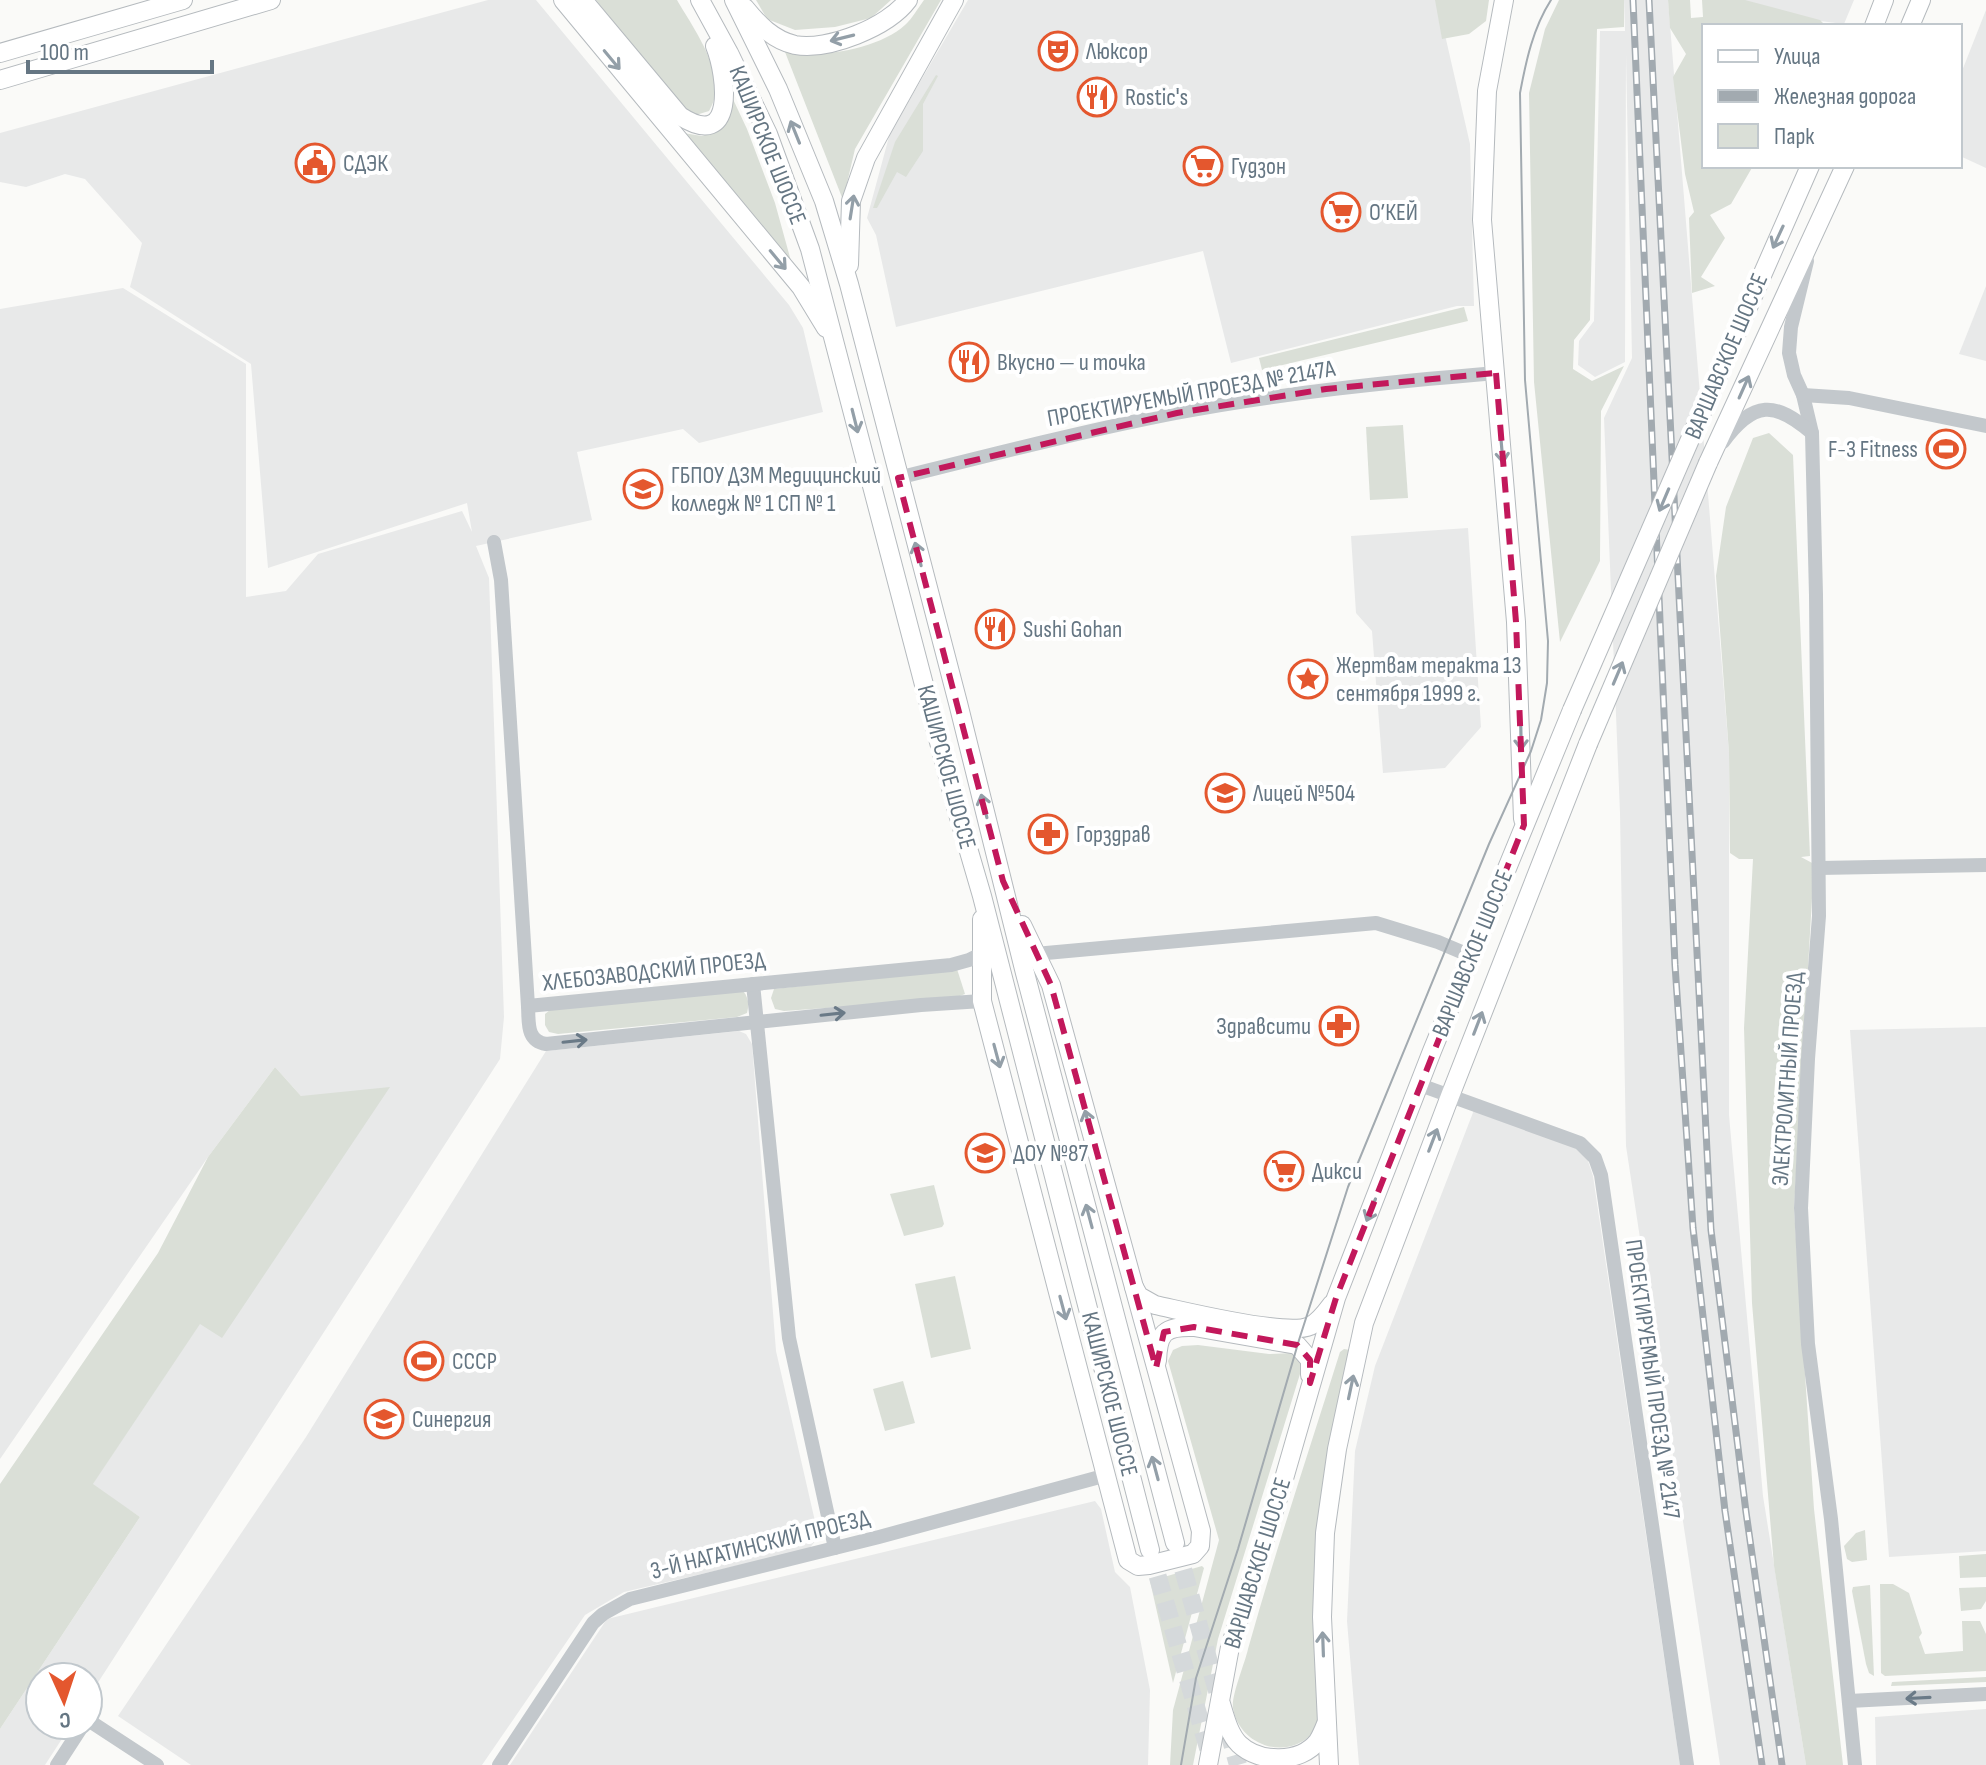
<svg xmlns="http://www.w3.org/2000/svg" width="1986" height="1765" viewBox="0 0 1986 1765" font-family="'Sofia Sans Condensed',sans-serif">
	<rect width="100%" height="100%" fill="#fafaf8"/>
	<g fill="#e8e9e9">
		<polygon points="488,0 536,0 789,305 803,328 823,412 699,443 683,429 577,452 592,520 476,546 489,578 504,1017 500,1059 88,1698 88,1677 40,1677 40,1725 71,1725 45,1765 0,1765 0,1729 140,1517 92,1485 200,1323 222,1337 301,1096 275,1067 208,1157 0,1459 0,309 123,288 246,364 246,597 286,591 318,554 462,511 472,532 467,503 268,568 251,364 130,287 142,243 85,179 65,174 26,187 0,182 0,133"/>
		<polygon points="968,0 1437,0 1470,144 1474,306 1457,306 1231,363 1203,251 896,327 876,235 867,218 890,133"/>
		<polygon points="1624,0 1668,0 1729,753 1729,1115 1763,1496 1806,1765 1720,1765 1626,1146 1620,813 1604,418 1632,358 1626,54 1625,362 1595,377 1578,365 1579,341 1594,321 1600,31 1625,31"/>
		<polygon points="1715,0 1854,0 1844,24 1715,8"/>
		<polygon points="1986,10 1986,168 1960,156 1960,76"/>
		<polygon points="1986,286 1986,361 1959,354"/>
		<polygon points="1468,528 1481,727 1445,768 1383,773 1372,631 1356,613 1351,536"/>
		<polygon points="1986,1027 1986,1551 1889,1557 1850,1030"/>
		<polygon points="739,1031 746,1034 752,1044 776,1351 817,1530 816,1540 809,1549 624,1592 585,1615 482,1765 191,1765 118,1716 306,1437 546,1051"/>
		<polygon points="1474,1110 1575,1146 1587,1158 1593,1176 1680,1765 1359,1765 1347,1621 1355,1451 1375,1366"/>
		<polygon points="1095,1501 1101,1509 1115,1572 1130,1587 1150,1690 1148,1765 510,1765 607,1619"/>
		<polygon points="1986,1709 1986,1765 1876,1765 1875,1717"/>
	</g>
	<g fill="#dadfd7">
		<path d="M596,0H677C693,28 731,78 709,111L696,115L682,109Z"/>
		<polygon points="756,0 891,0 871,18 835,27 795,30 767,19"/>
		<path d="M924,0H941L855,149L843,200L785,52C818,59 879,49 905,25C912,19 918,8 924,0Z"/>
		<polygon points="1435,0 1489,0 1486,21 1469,34 1442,39"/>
		<polygon points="1559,0 1624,0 1624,27 1597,29 1590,320 1574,340 1573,369 1592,381 1624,366 1601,411 1600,561 1560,642 1534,382 1529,93 1545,29"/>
		<polygon points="1668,0 1690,0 1691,18 1703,17 1702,0 1745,0 1820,20 1826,26 1704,26 1704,166 1753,166 1731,204 1710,215 1725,238 1701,277 1715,286 1692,293 1689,218 1694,212 1685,174 1673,77 1686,54 1670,28"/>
		<polygon points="936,75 938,76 923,104 923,151 906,177 897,172 877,208 873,208 895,142"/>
		<polygon points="731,95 747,129 775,203 791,261 683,133 702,136 714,132"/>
		<polygon points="1464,307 1468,321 1262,370 1259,358"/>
		<polygon points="1403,425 1408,498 1370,500 1366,427"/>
		<polygon points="1769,433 1793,455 1810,856 1801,857 1814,864 1794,1209 1814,1509 1843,1765 1806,1765 1774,1566 1752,1303 1744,1028 1753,859 1739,859 1730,853 1729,753 1716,576 1726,507 1753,438"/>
		<polygon points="957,969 965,994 952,999 784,1011 775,1009 771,998 774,989"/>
		<path d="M743,991C749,998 749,1005 747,1013L737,1017L558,1034L549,1032L545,1025V1014L550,1010Z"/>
		<polygon points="275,1067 301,1096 390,1087 222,1338 200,1324 93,1484 140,1517 0,1729 0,1484 158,1253 208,1157"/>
		<polygon points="934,1185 944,1224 942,1227 904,1236 890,1194"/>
		<polygon points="955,1276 971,1349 931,1358 915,1284"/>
		<polygon points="1198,1345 1269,1354 1293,1353 1301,1360 1300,1374 1218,1639 1193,1765 1170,1765 1173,1710 1219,1540 1168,1361 1173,1350 1182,1346"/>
		<path d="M1344,1349L1350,1350L1329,1459L1320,1717C1316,1726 1312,1736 1303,1741C1275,1758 1238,1740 1233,1708C1231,1696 1245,1663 1248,1649C1276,1549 1309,1451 1340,1352Z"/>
		<polygon points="903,1381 915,1423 885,1431 873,1389"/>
		<polygon points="1865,1530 1867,1560 1852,1562 1847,1559 1844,1546 1856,1533"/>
		<polygon points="1986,1554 1986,1577 1960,1578 1959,1556"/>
		<polygon points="1202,1566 1204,1568 1173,1683 1150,1581"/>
		<polygon points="1880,1584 1893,1584 1909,1593 1922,1633 1919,1637 1925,1654 1963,1651 1962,1621 1980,1621 1986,1634 1986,1671 1885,1676 1881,1673"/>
		<polygon points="1870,1585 1874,1676 1869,1673 1866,1664 1852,1591 1853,1587"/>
		<polygon points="1986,1587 1986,1601 1981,1609 1961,1611 1959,1588"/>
		<polygon points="1986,1677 1986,1682 1891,1686 1892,1682"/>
	</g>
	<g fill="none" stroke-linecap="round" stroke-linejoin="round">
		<g stroke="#d5d9db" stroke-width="18" stroke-dasharray="18 9" stroke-linecap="butt">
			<polyline points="1176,1544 1221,1705"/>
			<polyline points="1150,1550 1211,1758"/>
			<polyline points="1228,1729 1238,1765"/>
		</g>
		<defs>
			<g id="major">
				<polyline points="563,0 801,287 826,328"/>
				<path d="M583,0L680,116C736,152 727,76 715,46"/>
				<polyline points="700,0 729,53 768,134 810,249 956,807 982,896 1150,1550"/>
				<polyline points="734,0 778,89 824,201 849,284 958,703 1025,973 1175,1543"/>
				<polyline points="1504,0 1487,91 1482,220 1516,622 1523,819"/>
				<path d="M745,8C758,24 773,40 795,45C828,51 888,27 908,0"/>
				<polyline points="1874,26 1884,0"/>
				<polyline points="1910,26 1921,0"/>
				<polyline points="0,53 183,0"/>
				<polyline points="0,80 271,0"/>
				<polyline points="849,265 851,201 866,158 954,0"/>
				<polyline points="1695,428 1810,166"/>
				<polyline points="1708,463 1845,166"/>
				<polyline points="982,919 982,1001 1128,1560 1138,1566 1149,1565 1193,1554 1200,1546 1201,1531 1051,985 1022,925"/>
				<path d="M1134,1287L1139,1296L1155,1305C1184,1311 1287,1337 1310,1326C1319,1322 1326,1312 1332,1304"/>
				<path d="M1157,1361C1158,1333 1164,1326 1194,1327L1297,1345L1310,1360V1375"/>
				<path d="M1221,1704C1225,1717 1229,1734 1239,1744C1259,1763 1300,1764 1318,1741C1321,1736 1324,1729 1326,1724"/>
				<polyline points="1208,1765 1230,1647 1281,1489 1336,1298 1432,1051 1572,710"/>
				<polyline points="1329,1765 1322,1617 1325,1533 1337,1449 1364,1323 1450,1096 1588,744"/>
			</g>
		</defs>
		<use href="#major" stroke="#b5babe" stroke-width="20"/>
		<g stroke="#c3c8cc" stroke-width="14">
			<polyline points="1807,261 1791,327 1789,353 1794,375 1803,395 1812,433 1816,595 1819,916 1808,1059 1801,1208 1808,1344 1831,1519 1855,1765"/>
			<polyline points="1803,395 1849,398 1986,426"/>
			<path d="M1723,442C1754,400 1775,401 1812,433"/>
			<path d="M898,478C990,455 1083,431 1176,413C1282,393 1388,382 1496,373"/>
			<path d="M494,542L501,580L528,1006C529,1022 526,1041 546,1044L921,1005L982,1001"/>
			<polyline points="1819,868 1986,865"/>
			<polyline points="1035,954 1376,923 1438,942 1471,956"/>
			<polyline points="753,984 789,1338 835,1548"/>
			<polyline points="528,1006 951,965 969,960 981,954"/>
			<polyline points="1420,1085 1580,1143 1595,1158 1601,1175 1687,1765"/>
			<polyline points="1849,1701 1986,1694"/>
			<polyline points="88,1720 157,1765"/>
			<polyline points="57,1765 83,1725"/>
			<polyline points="499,1765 593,1623 603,1614 630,1599 879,1537 1107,1475"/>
		</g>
		<use href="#major" stroke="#fff" stroke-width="18"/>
		<path stroke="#a2aab0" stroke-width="2" d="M1181,1765L1196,1678L1238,1549L1299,1340L1348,1187L1489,844L1531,751L1541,720L1547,683L1548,641L1525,380L1520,93C1526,61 1533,28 1551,0"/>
		<defs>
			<g id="rail">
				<polyline points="1633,0 1675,965 1693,1228 1725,1511 1762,1765"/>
				<polyline points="1649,0 1711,1230 1746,1512 1782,1765"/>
			</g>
		</defs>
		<use href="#rail" stroke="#a2aab0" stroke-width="7"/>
		<use href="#rail" stroke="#fff" stroke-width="4" stroke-dasharray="12" stroke-linecap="butt"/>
		<defs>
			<g id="major-bridge">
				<polyline points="1572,710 1695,428"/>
				<polyline points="1588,744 1708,463"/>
			</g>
		</defs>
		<use href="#major-bridge" stroke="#b5babe" stroke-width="20" stroke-linecap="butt"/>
		<use href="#major-bridge" stroke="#fff" stroke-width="18"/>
	</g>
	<defs><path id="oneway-shaft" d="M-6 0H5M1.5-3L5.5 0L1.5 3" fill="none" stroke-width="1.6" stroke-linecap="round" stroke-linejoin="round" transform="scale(2)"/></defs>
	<g stroke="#939fa8">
		<use href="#oneway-shaft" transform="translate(842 38) rotate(166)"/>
		<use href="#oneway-shaft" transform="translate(612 60) rotate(50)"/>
		<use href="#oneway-shaft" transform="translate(795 132) rotate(-112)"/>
		<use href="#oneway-shaft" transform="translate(852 207) rotate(-81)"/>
		<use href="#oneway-shaft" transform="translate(1778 237) rotate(115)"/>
		<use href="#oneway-shaft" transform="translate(778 260) rotate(50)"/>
		<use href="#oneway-shaft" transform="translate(1744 387) rotate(-66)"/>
		<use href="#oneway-shaft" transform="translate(855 421) rotate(76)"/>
		<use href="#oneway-shaft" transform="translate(1502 451) rotate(85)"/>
		<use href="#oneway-shaft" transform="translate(1664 500) rotate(113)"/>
		<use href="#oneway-shaft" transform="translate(918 554) rotate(-105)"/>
		<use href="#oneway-shaft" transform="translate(1618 673) rotate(-67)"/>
		<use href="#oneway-shaft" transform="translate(1521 738) rotate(89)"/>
		<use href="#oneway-shaft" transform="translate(984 806) rotate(-104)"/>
		<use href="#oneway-shaft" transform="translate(1478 1023) rotate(-69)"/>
		<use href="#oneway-shaft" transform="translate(997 1056) rotate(75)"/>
		<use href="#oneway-shaft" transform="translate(1088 1122) rotate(-105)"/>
		<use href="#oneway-shaft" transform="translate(1433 1140) rotate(-69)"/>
		<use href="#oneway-shaft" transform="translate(1371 1210) rotate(112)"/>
		<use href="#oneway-shaft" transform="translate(1089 1216) rotate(-105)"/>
		<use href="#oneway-shaft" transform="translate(1063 1308) rotate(75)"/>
		<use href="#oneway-shaft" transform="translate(1351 1387) rotate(-78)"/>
		<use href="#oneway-shaft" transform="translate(1155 1468) rotate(-105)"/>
		<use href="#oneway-shaft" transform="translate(1323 1644) rotate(-92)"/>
	</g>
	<g stroke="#6a7a87">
		<use href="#oneway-shaft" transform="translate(833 1014) rotate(-6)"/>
		<use href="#oneway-shaft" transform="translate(575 1041) rotate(-6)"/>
		<use href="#oneway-shaft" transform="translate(1918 1698) rotate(177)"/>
	</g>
	<path fill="none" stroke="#c2185b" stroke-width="6" stroke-dasharray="16 10" stroke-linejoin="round" d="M1496,373L1516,622L1524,825L1336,1298L1310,1383V1360L1297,1345L1194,1327L1164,1332L1156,1368L1051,985L1003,881L898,478L1177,413L1326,389Z"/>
	<defs>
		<symbol id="theatre-ring" viewBox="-11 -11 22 22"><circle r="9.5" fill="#fff" stroke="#e4572e" stroke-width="1.5"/><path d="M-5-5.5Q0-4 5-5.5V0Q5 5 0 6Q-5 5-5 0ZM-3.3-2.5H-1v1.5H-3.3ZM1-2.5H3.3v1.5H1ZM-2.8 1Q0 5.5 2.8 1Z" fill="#e4572e"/></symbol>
		<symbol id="restaurant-ring" viewBox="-11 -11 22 22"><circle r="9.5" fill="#fff" stroke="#e4572e" stroke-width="1.5"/><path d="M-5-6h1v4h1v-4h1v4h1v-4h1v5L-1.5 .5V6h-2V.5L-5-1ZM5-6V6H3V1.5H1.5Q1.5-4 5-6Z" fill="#e4572e"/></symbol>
		<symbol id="civic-ring" viewBox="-11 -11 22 22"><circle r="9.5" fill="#fff" stroke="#e4572e" stroke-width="1.5"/><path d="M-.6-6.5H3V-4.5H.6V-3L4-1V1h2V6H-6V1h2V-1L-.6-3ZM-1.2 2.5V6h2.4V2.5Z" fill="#e4572e"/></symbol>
		<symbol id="supermarket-ring" viewBox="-11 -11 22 22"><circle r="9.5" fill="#fff" stroke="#e4572e" stroke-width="1.5"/><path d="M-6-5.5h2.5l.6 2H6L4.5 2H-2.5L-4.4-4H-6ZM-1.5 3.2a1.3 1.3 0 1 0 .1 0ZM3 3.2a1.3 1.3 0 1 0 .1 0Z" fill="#e4572e"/></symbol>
		<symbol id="stadium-ring" viewBox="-11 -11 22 22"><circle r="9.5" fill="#fff" stroke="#e4572e" stroke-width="1.5"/><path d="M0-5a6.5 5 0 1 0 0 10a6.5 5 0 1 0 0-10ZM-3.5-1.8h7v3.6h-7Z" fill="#e4572e"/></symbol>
		<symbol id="school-ring" viewBox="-11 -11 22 22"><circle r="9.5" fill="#fff" stroke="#e4572e" stroke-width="1.5"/><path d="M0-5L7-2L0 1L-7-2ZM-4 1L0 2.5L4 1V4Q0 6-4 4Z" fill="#e4572e"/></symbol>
		<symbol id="sight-ring" viewBox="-11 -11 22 22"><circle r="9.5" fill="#fff" stroke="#e4572e" stroke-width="1.5"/><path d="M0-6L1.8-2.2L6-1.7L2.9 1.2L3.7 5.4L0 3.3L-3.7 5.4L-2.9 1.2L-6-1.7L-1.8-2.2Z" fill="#e4572e"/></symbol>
		<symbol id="pharmacy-ring" viewBox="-11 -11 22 22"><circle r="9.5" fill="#fff" stroke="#e4572e" stroke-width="1.5"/><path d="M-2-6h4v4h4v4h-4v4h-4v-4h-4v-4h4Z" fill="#e4572e"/></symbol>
		<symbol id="university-ring" viewBox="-11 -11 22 22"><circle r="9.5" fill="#fff" stroke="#e4572e" stroke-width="1.5"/><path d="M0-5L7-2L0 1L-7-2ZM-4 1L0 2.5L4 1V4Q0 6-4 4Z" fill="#e4572e"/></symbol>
	</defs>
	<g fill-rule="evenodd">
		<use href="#theatre-ring" x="1036" y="29" width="44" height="44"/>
		<use href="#restaurant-ring" x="1075" y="75" width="44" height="44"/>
		<use href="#civic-ring" x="293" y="141" width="44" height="44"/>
		<use href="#supermarket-ring" x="1181" y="144" width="44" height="44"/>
		<use href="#supermarket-ring" x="1319" y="190" width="44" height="44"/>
		<use href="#restaurant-ring" x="947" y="340" width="44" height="44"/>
		<use href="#stadium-ring" x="1924" y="427" width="44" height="44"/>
		<use href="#school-ring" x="621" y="467" width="44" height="44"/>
		<use href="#restaurant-ring" x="973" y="607" width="44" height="44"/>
		<use href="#sight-ring" x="1286" y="657" width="44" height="44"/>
		<use href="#school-ring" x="1203" y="771" width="44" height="44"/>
		<use href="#pharmacy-ring" x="1026" y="812" width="44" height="44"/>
		<use href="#pharmacy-ring" x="1317" y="1004" width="44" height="44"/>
		<use href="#school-ring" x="963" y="1131" width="44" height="44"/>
		<use href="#supermarket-ring" x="1262" y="1149" width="44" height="44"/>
		<use href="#stadium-ring" x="402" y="1339" width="44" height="44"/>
		<use href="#university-ring" x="362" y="1397" width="44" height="44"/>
	</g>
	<g text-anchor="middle" stroke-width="8" stroke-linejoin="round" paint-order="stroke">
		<g font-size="24" fill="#657683" stroke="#fff" text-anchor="start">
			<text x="1086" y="59">Люксор</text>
			<text x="1125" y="105">Rostic's</text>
			<text x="343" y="171">СДЭК</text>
			<text x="1231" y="174">Гудзон</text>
			<text x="1369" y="220">О’КЕЙ</text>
			<text x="997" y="370">Вкусно — и точка</text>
			<text x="1918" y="457" text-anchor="end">F-3 Fitness</text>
			<text x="671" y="483">ГБПОУ ДЗМ Медицинский<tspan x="671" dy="28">колледж № 1 СП № 1</tspan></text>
			<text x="1023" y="637">Sushi Gohan</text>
			<text x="1336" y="673">Жертвам теракта 13<tspan x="1336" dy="28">сентября 1999 г.</tspan></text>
			<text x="1253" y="801">Лицей №504</text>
			<text x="1076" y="842">Горздрав</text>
			<text x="1311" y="1034" text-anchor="end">Здравсити</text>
			<text x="1013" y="1161">ДОУ №87</text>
			<text x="1312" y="1179">Дикси</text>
			<text x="452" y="1369">СССР</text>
			<text x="412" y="1427">Синергия</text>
		</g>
		<g font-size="24" fill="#657683" stroke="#fff">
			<text transform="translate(768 145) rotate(68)" y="8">КАШИРСКОЕ ШОССЕ</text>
			<text transform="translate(1726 356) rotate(-67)" y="8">ВАРШАВСКОЕ ШОССЕ</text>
			<text transform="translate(1191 393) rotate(-10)" y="8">ПРОЕКТИРУЕМЫЙ ПРОЕЗД № 2147А</text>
			<text transform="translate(947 767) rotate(75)" y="8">КАШИРСКОЕ ШОССЕ</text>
			<text transform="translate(1472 953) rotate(-68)" y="8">ВАРШАВСКОЕ ШОССЕ</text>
			<text transform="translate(654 971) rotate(-6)" y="8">ХЛЕБОЗАВОДСКИЙ ПРОЕЗД</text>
			<text transform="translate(1787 1079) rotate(-86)" y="8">ЭЛЕКТРОЛИТНЫЙ ПРОЕЗД</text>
			<text transform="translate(1653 1379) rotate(82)" y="8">ПРОЕКТИРУЕМЫЙ ПРОЕЗД № 2147</text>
			<text transform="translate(1110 1394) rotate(76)" y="8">КАШИРСКОЕ ШОССЕ</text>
			<text transform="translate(760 1544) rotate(-14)" y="8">3-Й НАГАТИНСКИЙ ПРОЕЗД</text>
			<text transform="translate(1257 1563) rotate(-73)" y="8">ВАРШАВСКОЕ ШОССЕ</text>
		</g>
	</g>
	<rect x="1702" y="24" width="260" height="144" fill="#ffffff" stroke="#c1c8cd" stroke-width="2"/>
	<rect x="1718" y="50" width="40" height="12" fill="#ffffff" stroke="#c1c8cd" stroke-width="2"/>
	<text x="1774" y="64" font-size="24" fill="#657683">Улица</text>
	<rect x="1718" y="90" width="40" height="12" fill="#a2aab0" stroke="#c1c8cd" stroke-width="2"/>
	<text x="1774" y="104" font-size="24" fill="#657683">Железная дорога</text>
	<rect x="1718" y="124" width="40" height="24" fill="#dadfd7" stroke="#c1c8cd" stroke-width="2"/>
	<text x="1774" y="144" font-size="24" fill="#657683">Парк</text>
	<g transform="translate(64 1701) rotate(177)"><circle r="38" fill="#ffffff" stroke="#c1c8cd" stroke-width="2"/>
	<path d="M0-6L14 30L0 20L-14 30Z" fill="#e4572e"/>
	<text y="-12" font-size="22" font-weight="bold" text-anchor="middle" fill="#657683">С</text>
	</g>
	<path d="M28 60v12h184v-12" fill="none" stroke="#657683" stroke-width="4"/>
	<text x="40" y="60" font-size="24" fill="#657683" stroke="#ffffff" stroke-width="6" paint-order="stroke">100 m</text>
</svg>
